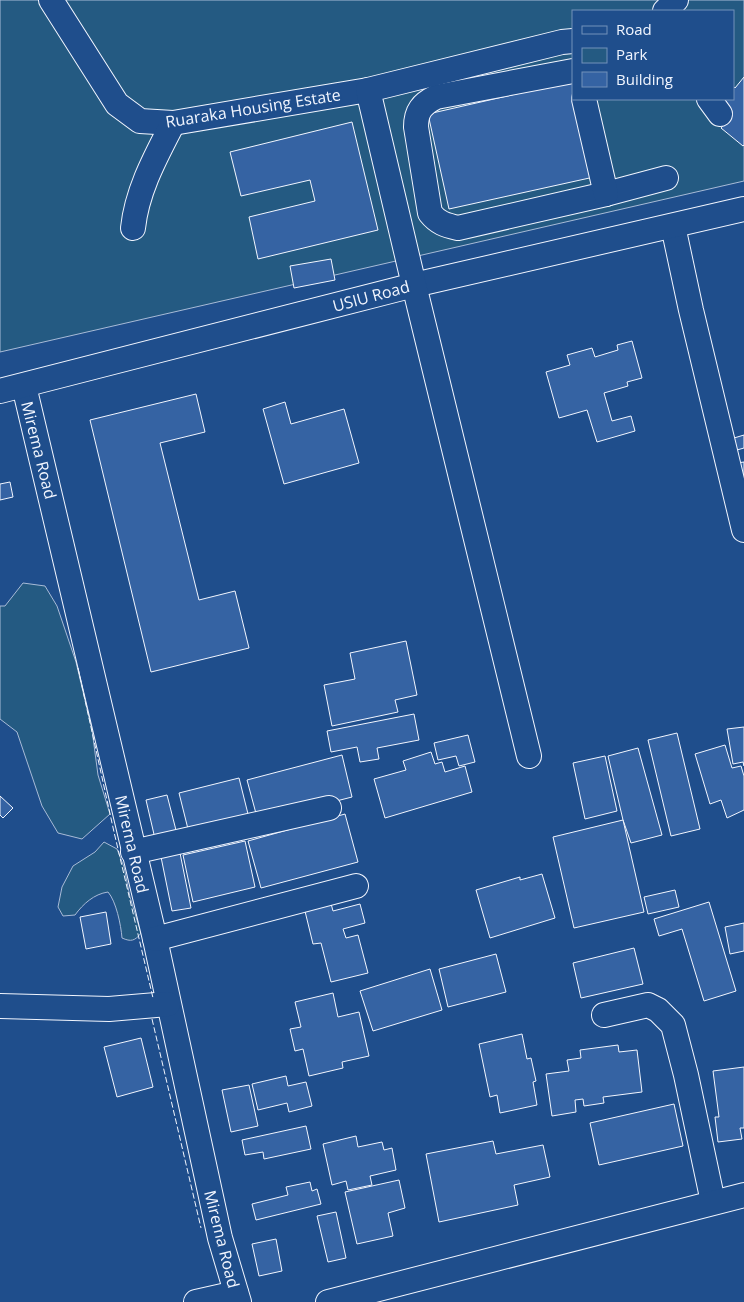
<svg xmlns="http://www.w3.org/2000/svg" width="744" height="1302" viewBox="0 0 744 1302" font-family="'Open Sans',sans-serif">
	<rect width="100%" height="100%" fill="#1f4e8c"/>
	<g fill="#245a82" stroke="#a8bbd7" fill-rule="evenodd">
		<path d="M0,0H744V181L0,352ZM573,11H733V99H573Z"/>
		<polygon points="23,583 45,586 57,606 76,662 92,730 98,775 110,814 82,839 58,833 42,806 17,732 0,719 0,606 5,606"/>
		<path d="M104,842L117,849L124,867L130,897L141,933C135,941 131,942 122,938C121,925 116,901 108,892C94,894 83,904 75,915L63,916L58,907L62,887L73,866L95,852Z"/>
	</g>
	<g fill="#3563a3" stroke="#f2f6ff">
		<polygon points="744,77 744,145 743,146 721,128 732,115 715,102 718,99 733,99 733,86 735,88"/>
		<polygon points="573,81 573,99 594,177 449,209 428,114"/>
		<polygon points="352,122 378,230 258,259 249,217 315,201 310,180 241,196 230,152"/>
		<polygon points="331,259 335,280 294,288 290,266"/>
		<polygon points="632,341 642,378 627,382 628,386 604,393 612,421 631,416 635,431 597,442 587,410 559,418 546,372 570,365 567,355 592,348 595,357 618,350 617,345"/>
		<polygon points="196,394 205,432 160,443 199,600 235,591 249,648 151,672 90,420"/>
		<polygon points="285,402 291,424 344,409 359,463 284,484 263,409"/>
		<polygon points="744,435 744,448 737,450 734,438"/>
		<polygon points="744,462 744,483 737,463"/>
		<polygon points="10,482 13,497 0,500 0,484"/>
		<polygon points="406,641 417,695 395,700 398,712 332,726 324,685 355,679 350,653"/>
		<polygon points="414,714 419,740 377,748 379,759 360,762 357,747 331,752 327,731"/>
		<polygon points="744,727 744,766 743,762 733,764 727,729"/>
		<polygon points="677,733 700,829 671,836 648,740"/>
		<polygon points="468,735 475,762 459,766 456,756 438,760 434,743"/>
		<polygon points="725,745 732,768 741,766 744,776 744,810 727,818 721,800 710,804 695,754"/>
		<polygon points="638,748 662,835 631,843 623,820 608,756"/>
		<polygon points="431,752 435,764 442,762 445,772 465,766 472,792 385,818 374,779 406,770 403,761"/>
		<polygon points="342,755 352,797 258,821 247,780"/>
		<polygon points="605,756 617,811 585,819 573,763"/>
		<polygon points="239,778 250,822 190,837 179,793"/>
		<polygon points="167,795 178,838 156,843 146,800"/>
		<polygon points="0,796 13,808 3,818 0,815"/>
		<polygon points="345,814 358,862 261,888 248,841"/>
		<polygon points="623,820 644,912 574,928 553,837"/>
		<polygon points="245,841 255,887 193,902 183,855"/>
		<polygon points="180,853 191,908 172,911 161,857"/>
		<polygon points="542,874 555,918 490,938 476,890 520,877 520,880"/>
		<polygon points="675,890 679,907 648,914 644,897"/>
		<polygon points="329,896 333,911 360,904 365,923 343,929 346,938 358,935 368,973 331,982 321,943 313,944 303,903"/>
		<polygon points="709,902 736,991 704,1001 682,929 659,936 654,919"/>
		<polygon points="106,912 111,944 86,949 80,917"/>
		<polygon points="744,923 744,951 730,954 725,927"/>
		<polygon points="634,948 643,984 581,998 573,963"/>
		<polygon points="496,954 506,992 448,1007 439,969"/>
		<polygon points="430,969 442,1010 373,1031 360,991"/>
		<polygon points="333,993 338,1017 359,1012 369,1056 342,1062 343,1068 309,1076 303,1049 295,1051 290,1029 301,1027 295,1002"/>
		<polygon points="522,1034 527,1059 531,1058 536,1081 533,1082 537,1105 500,1113 497,1095 490,1097 479,1044"/>
		<polygon points="141,1038 153,1087 117,1097 104,1047"/>
		<polygon points="618,1045 619,1052 637,1050 642,1092 603,1097 604,1103 584,1106 583,1099 575,1100 576,1112 552,1116 546,1074 569,1071 567,1060 581,1058 580,1050"/>
		<polygon points="744,1067 744,1128 740,1128 742,1139 718,1142 715,1117 719,1117 713,1071"/>
		<polygon points="286,1076 288,1086 306,1082 312,1106 289,1112 287,1103 258,1110 252,1084"/>
		<polygon points="249,1085 258,1126 231,1132 222,1090"/>
		<polygon points="674,1104 683,1146 599,1165 590,1123"/>
		<polygon points="306,1126 311,1149 264,1159 263,1152 245,1155 242,1140"/>
		<polygon points="356,1136 358,1147 382,1142 384,1150 392,1148 396,1170 370,1176 372,1185 348,1190 346,1181 332,1185 323,1144"/>
		<polygon points="493,1141 496,1154 543,1145 550,1177 514,1185 518,1205 439,1222 426,1154"/>
		<polygon points="399,1180 405,1208 388,1213 393,1236 357,1244 345,1192"/>
		<polygon points="310,1182 312,1191 317,1189 321,1204 256,1220 252,1204 288,1195 286,1187"/>
		<polygon points="336,1212 346,1258 328,1262 317,1216"/>
		<polygon points="276,1239 282,1271 259,1276 252,1244"/>
	</g>
	<g fill="none" stroke-linecap="round" stroke-linejoin="round">
		<defs>
			<g id="minor">
				<polyline points="51,0 117,104 140,121 173,123 368,90"/>
				<polyline points="665,11 676,0"/>
				<path d="M573,71L436,97C422,104 416,111 416,127L430,213C438,223 445,225 458,228L606,194L666,178"/>
				<polyline points="584,99 606,194"/>
				<polyline points="709,99 720,114"/>
				<polyline points="673,226 691,310 744,530"/>
				<path d="M133,228C137,190 156,156 173,123"/>
				<polyline points="24,386 155,939 220,1238 239,1302"/>
				<polyline points="0,391 414,285 744,209"/>
				<polyline points="529,756 414,285 368,90 562,42 573,41"/>
				<polyline points="133,852 329,808"/>
				<polyline points="155,939 356,886"/>
				<polyline points="0,1006 109,1009 168,1004"/>
				<polyline points="604,1015 648,1005 658,1010 673,1025 686,1075 713,1202"/>
				<polyline points="196,1302 236,1293"/>
				<polyline points="328,1302 744,1195"/>
			</g>
		</defs>
		<use href="#minor" stroke="#f2f6ff" stroke-width="26"/>
		<use href="#minor" stroke="#1f4e8c" stroke-width="24"/>
		<g stroke="#f2f6ff" stroke-width="1" stroke-dasharray="6 2.5" stroke-linecap="butt">
			<polyline points="78,668 114,832 153,998"/>
			<polyline points="152,1019 201,1228"/>
		</g>
	</g>
	<g text-anchor="middle" stroke-width="4" stroke-linejoin="round" paint-order="stroke">
		<g font-size="16" fill="#f2f6ff" stroke="#1f4e8c">
			<text transform="translate(253 108) rotate(-9)" y="6">Ruaraka Housing Estate</text>
			<text transform="translate(371 296) rotate(-15)" y="6">USIU Road</text>
			<text transform="translate(39 450) rotate(76)" y="6">Mirema Road</text>
			<text transform="translate(132 844) rotate(77)" y="6">Mirema Road</text>
			<text transform="translate(222 1239) rotate(76)" y="6">Mirema Road</text>
		</g>
	</g>
	<rect x="572" y="10" width="162" height="90" fill="#1f4e8c" stroke="#7391ba"/>
	<rect x="582" y="26" width="25" height="8" fill="#1f4e8c" stroke="#7391ba"/>
	<text x="616" y="35" font-size="15" fill="#f2f6ff">Road</text>
	<rect x="582" y="48" width="25" height="15" fill="#245a82" stroke="#7391ba"/>
	<text x="616" y="60" font-size="15" fill="#f2f6ff">Park</text>
	<rect x="582" y="72" width="25" height="15" fill="#3563a3" stroke="#7391ba"/>
	<text x="616" y="85" font-size="15" fill="#f2f6ff">Building</text>
</svg>
